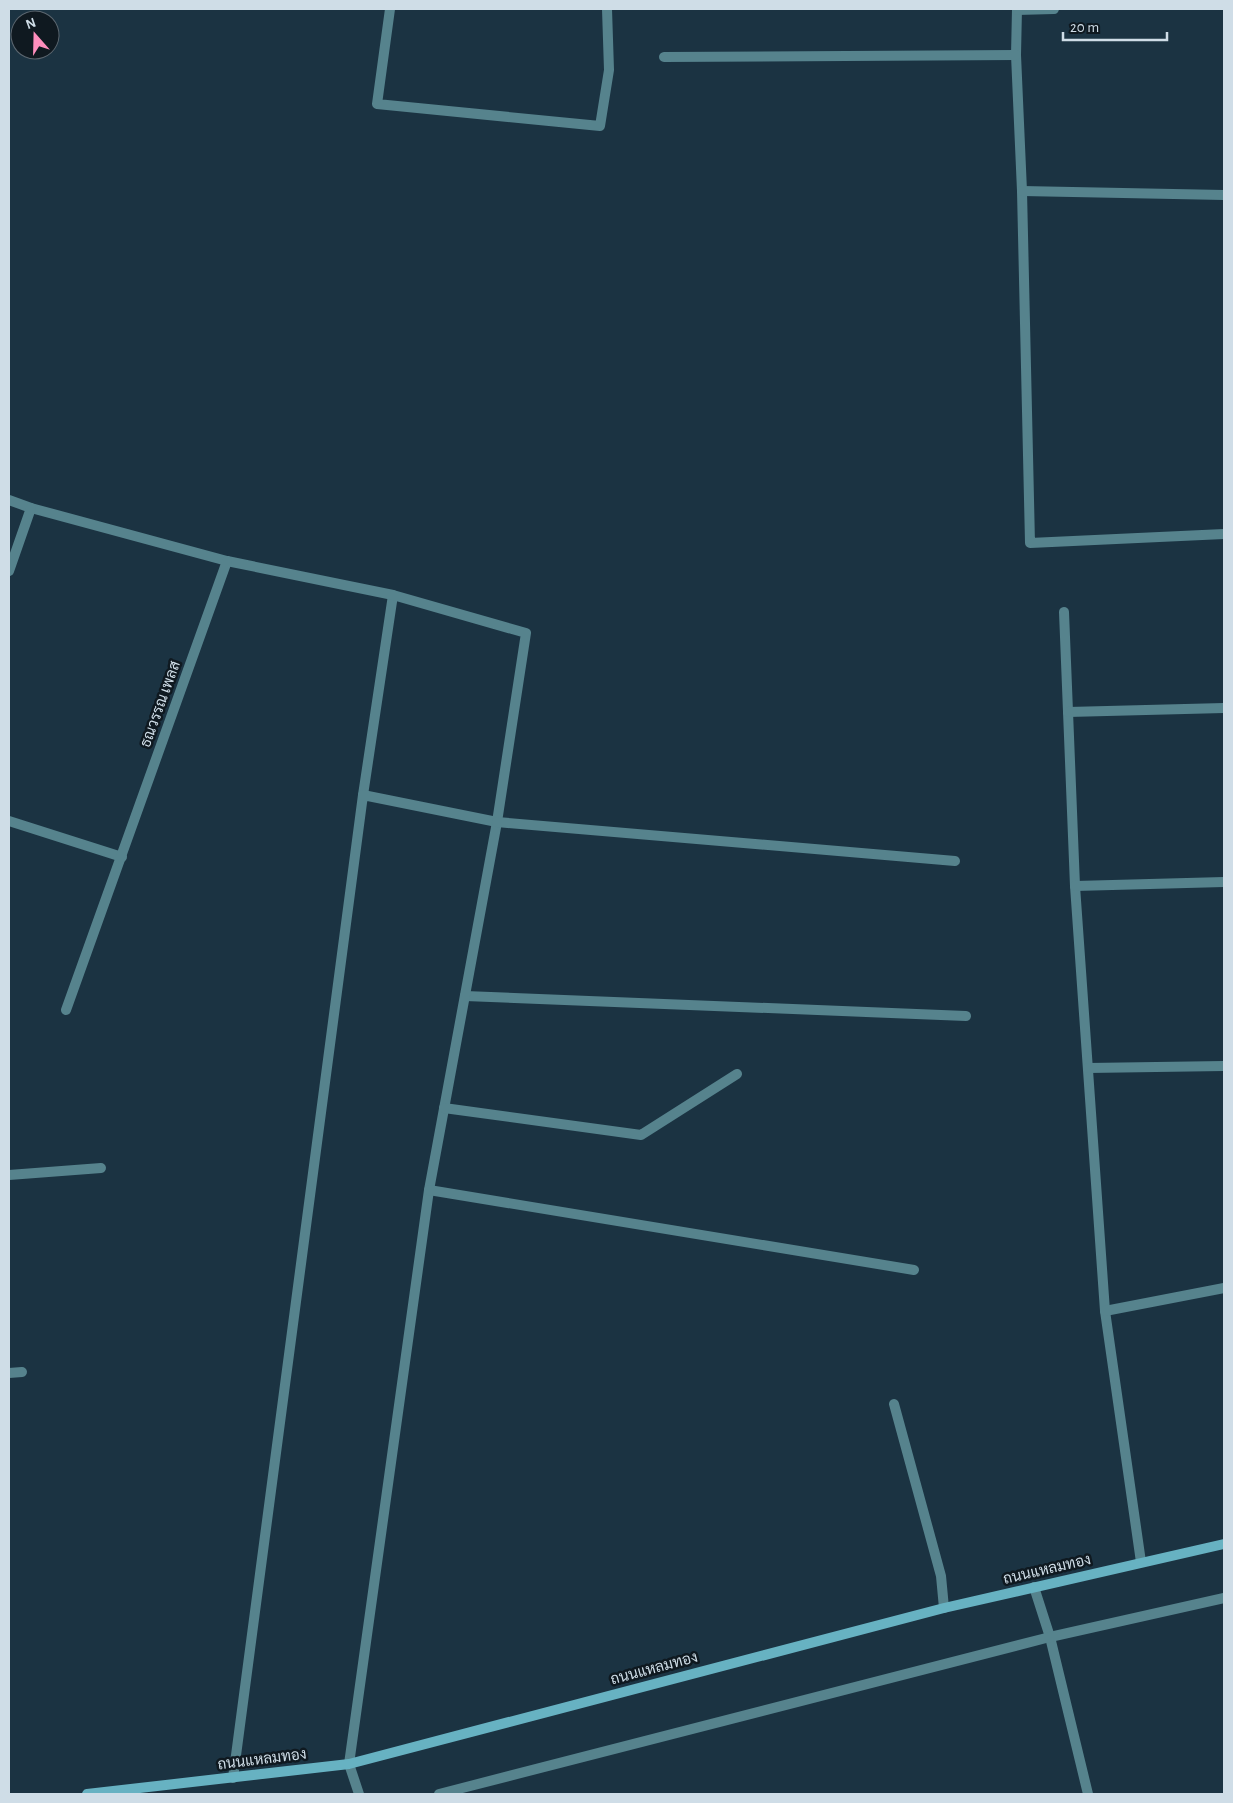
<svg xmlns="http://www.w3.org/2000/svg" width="1233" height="1803" viewBox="0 0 1233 1803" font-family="'Alegreya Sans',Sarabun,sans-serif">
	<rect width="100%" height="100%" fill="#1b3342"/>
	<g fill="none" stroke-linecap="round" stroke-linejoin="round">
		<g stroke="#56838d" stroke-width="10">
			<polyline points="363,795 393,595"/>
			<polyline points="465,996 966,1016"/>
			<polyline points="233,1778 363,795 497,822"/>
		</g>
		<g stroke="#56838d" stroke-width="10">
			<polyline points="390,9 377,104 600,126 609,70 607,9"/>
			<polyline points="1017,9 1016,55 1022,191 1030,543 1224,534"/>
			<polyline points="1017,10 1054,9"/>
			<polyline points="664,57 1016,55"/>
			<polyline points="1022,191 1224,195"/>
			<polyline points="9,500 31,508 227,561 393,595 526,633 497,822 429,1190 349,1764 359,1794"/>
			<polyline points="9,571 31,508"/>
			<polyline points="1064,612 1075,886 1105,1311 1141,1562"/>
			<polyline points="1068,712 1224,708"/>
			<polyline points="9,821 122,857"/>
			<polyline points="497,822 955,861"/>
			<polyline points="1075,886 1224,882"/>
			<polyline points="66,1010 227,561"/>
			<polyline points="1088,1068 1224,1066"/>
			<polyline points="444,1108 641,1135 737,1074"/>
			<polyline points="9,1175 101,1168"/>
			<polyline points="429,1190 914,1270"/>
			<polyline points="1105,1311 1224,1288"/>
			<polyline points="9,1373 22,1372"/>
			<polyline points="894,1404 941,1576 944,1608"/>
			<polyline points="1034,1587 1050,1637 1088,1794"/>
			<polyline points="439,1794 1050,1637 1224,1598"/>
		</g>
		<polyline stroke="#67b2c2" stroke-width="10" points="87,1794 349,1764 944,1608 1224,1544"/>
	</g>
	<g text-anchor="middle" stroke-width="5" stroke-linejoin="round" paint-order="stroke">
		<g font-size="15" fill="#cfdde7" stroke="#0f1920">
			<text transform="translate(160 704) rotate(-70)" y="5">ธณวรรณ เพลส</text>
			<text transform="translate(1047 1569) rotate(-13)" y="5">ถนนแหลมทอง</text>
			<text transform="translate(654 1668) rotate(-15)" y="5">ถนนแหลมทอง</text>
			<text transform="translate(262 1759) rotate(-7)" y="5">ถนนแหลมทอง</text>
		</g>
	</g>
	<rect width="1233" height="1803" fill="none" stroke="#cfdde7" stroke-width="20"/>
	<g transform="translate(35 35) rotate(340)"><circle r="24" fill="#0f1920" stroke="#5c6770"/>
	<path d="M0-4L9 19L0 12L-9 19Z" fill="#fe8ebd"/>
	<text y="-8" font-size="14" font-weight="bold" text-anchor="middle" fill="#cfdde7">N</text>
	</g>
	<path d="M1063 32v8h104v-8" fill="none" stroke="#cfdde7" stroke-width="2.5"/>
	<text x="1070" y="32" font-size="15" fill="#cfdde7" stroke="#0f1920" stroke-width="4" paint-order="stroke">20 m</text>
</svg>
